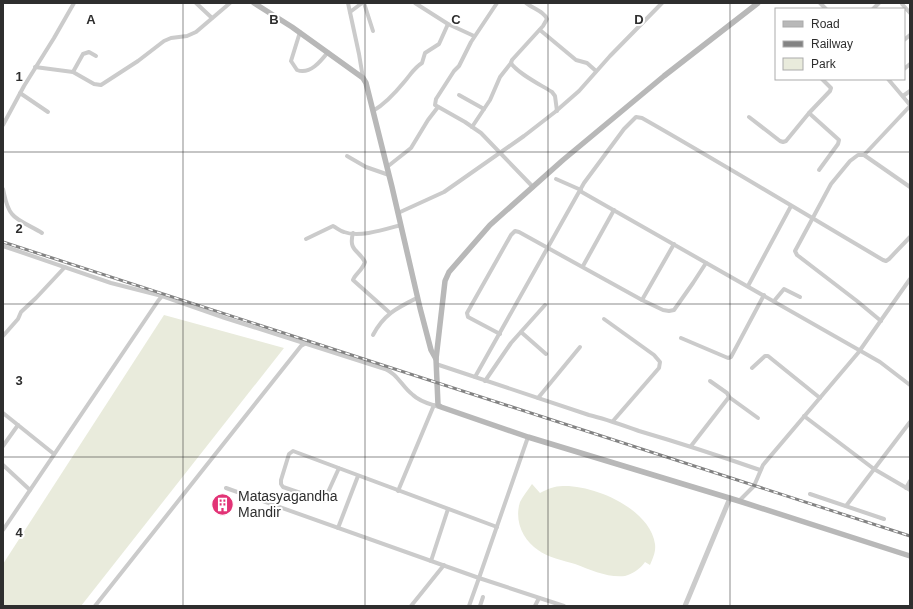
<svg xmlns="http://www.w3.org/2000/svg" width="913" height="609" viewBox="0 0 913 609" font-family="Arial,sans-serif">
	<rect width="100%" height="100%" fill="#fff"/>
	<g fill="#e9ebdc">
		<polygon points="164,315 284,348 81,606 3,606 3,564"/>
		<path d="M532,484L540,493C548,489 554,486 563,486C595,485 650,509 655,544C656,552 653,558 650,565L645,562C641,568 633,574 625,576C608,578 591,570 575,564C564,561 547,557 538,550C523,540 514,521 520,502C523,496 528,490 532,484Z"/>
	</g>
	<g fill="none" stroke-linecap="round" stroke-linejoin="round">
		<g stroke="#cbcbcb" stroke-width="4">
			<polyline points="196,3 212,18"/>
			<polyline points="348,3 359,54 363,78"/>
			<polyline points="364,3 373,31"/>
			<polyline points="415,3 448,24 474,36"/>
			<polyline points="497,3 471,42 459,66 454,71 436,99 435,105 465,122 481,133 533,187"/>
			<path d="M526,3C532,8 545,12 547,19L543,26L512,60L511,63C517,73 541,85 552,92L555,96L557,111"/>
			<polyline points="820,3 826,9"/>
			<polyline points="902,4 910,13"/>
			<polyline points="873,9 879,3"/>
			<polyline points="350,12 362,3"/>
			<polyline points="540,30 576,60 587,63 596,71"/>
			<path d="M300,32L291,61L297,70C310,75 321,61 328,52"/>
			<polyline points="904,40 910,35"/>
			<polyline points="35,67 73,72 94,84 101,85 138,61 164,41 171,38 187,36 196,32 230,3"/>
			<polyline points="904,69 910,64"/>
			<polyline points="73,72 83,54 89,52 96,56"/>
			<polyline points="888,79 910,105"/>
			<polyline points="20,93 48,112"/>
			<polyline points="459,95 484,109"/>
			<polyline points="903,96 910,91"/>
			<path d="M373,111C385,104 396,92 405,81C411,74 414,68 422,63L425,53L439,44L448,24"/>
			<polyline points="809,113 839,140 838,144 819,170"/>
			<polyline points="749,117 780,141 783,142 786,141 809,113 830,91 831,88 822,79"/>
			<polyline points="3,125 24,86 54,38 74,3"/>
			<polyline points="472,127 490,100 500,77 511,63"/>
			<polyline points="864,155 910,106"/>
			<polyline points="347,156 366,167 389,175"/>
			<polyline points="387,167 411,148 428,120 438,107"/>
			<polyline points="556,179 581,190"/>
			<path d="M3,189C5,197 6,207 12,214C17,221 33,227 42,233"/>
			<polyline points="580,191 880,362 910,385"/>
			<polyline points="398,213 444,192 524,136 555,112 579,91 610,56 662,3"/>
			<path d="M353,233C348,251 359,250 365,262C362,271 355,274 353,280L390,313"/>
			<path d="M306,239L333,226C337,228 340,231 344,232C359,238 386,229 401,225"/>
			<path d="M3,246L111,283L162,296L225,318L385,369C398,374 402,387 413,395C420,402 430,404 439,407"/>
			<polyline points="583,266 614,210"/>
			<polyline points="748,286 791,206"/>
			<polyline points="642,300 674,244"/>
			<polyline points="774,301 784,289 800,297"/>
			<polyline points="604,319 654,355 660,362 659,368 613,421"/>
			<polyline points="881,321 857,301 797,255 795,251 831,184 850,161 858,155 864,155 910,187"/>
			<polyline points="521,332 546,354"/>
			<polyline points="500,334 468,317 467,313 511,235 515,231 519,232 642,300 663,310 669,311 674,310 693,283 706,263"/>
			<path d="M373,335C384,314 397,308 417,298"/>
			<polyline points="3,336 18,319 21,312 36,298 65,267"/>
			<polyline points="681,338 728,358 731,357 764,295"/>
			<path d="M436,364L589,415C606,419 622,425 639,431C680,443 720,456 760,470"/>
			<polyline points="752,368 765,356 768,356 820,398"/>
			<path d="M475,377L584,183L624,129L636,117L642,118C723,164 803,213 883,260L886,261L889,259L910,237"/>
			<polyline points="485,381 511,343 545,305"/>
			<polyline points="729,397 758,418"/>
			<polyline points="538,398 580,347"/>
			<polyline points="3,413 54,454"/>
			<polyline points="804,416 874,469 910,490"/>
			<polyline points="3,446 18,425"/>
			<polyline points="691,446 729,397 727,393 710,381"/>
			<polyline points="3,465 30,490"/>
			<polyline points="339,468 324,501 283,487 281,484 281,480 289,454 293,451 497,527"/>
			<polyline points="226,488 479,578 528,437"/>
			<polyline points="906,488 910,481"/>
			<polyline points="398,491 434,405"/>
			<polyline points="810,494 884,519"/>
			<polyline points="739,501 754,486 763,465 858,353 910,279"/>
			<polyline points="846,506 910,422"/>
			<polyline points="338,528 358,476"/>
			<polyline points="3,530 158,301 162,296"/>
			<polyline points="431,561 448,509"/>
			<polyline points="95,606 301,346 306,343"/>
			<polyline points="411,606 444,565"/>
			<polyline points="469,606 479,578 564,606"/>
			<polyline points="480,606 483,597"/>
			<polyline points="535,606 539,598"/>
		</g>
		<polyline stroke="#cbcbcb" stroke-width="5" points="685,606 730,498"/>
		<g stroke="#b8b8b8" stroke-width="5.5">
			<polyline points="254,3 292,27 363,78 366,83 392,187 420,308 431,350 436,359"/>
			<polyline points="758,3 664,76 563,160 490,225 449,272 445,281 436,359 438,405 441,407 528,437 739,501 910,556"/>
		</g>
		<defs>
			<polyline id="rail" points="3,242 910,536"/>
		</defs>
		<use href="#rail" stroke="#838383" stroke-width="3"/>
		<use href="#rail" stroke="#fff" stroke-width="1.5" stroke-dasharray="4.5" stroke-linecap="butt"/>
	</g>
	<path fill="none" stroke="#2e2e2e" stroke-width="1" stroke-opacity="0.55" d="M183,3V606M365,3V606M548,3V606M730,3V606M3,152H910M3,304H910M3,457H910"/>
	<defs>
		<symbol id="building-disc" viewBox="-11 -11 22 22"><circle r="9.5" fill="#e23376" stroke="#fff"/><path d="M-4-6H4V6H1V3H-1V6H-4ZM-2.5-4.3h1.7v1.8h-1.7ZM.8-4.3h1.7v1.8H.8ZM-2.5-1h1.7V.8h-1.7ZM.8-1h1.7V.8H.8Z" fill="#fff"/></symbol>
	</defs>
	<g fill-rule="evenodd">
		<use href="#building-disc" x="210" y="492" width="25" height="25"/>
	</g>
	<g text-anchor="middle" stroke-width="4" stroke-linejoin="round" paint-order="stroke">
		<g font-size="14" fill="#2e2e2e" stroke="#fff" text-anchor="start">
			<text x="238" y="501">Matasyagandha<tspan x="238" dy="16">Mandir</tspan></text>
		</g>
	</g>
	<g font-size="13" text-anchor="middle" font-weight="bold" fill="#2e2e2e" stroke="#fff" stroke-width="4" stroke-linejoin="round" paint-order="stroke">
		<text x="91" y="24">A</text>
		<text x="274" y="24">B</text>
		<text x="456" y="24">C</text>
		<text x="639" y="24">D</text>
		<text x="19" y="81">1</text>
		<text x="19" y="233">2</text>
		<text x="19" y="385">3</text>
		<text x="19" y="537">4</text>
	</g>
	<rect width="913" height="609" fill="none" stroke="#2e2e2e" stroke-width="8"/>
	<rect x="775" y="8" width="130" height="72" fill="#ffffff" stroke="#ababab"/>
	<rect x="783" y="21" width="20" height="6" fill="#b8b8b8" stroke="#ababab"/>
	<text x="811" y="28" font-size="12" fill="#2e2e2e">Road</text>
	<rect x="783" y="41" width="20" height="6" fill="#838383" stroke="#ababab"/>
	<text x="811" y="48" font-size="12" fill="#2e2e2e">Railway</text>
	<rect x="783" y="58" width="20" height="12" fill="#e9ebdc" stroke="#ababab"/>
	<text x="811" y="68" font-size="12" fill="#2e2e2e">Park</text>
</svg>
